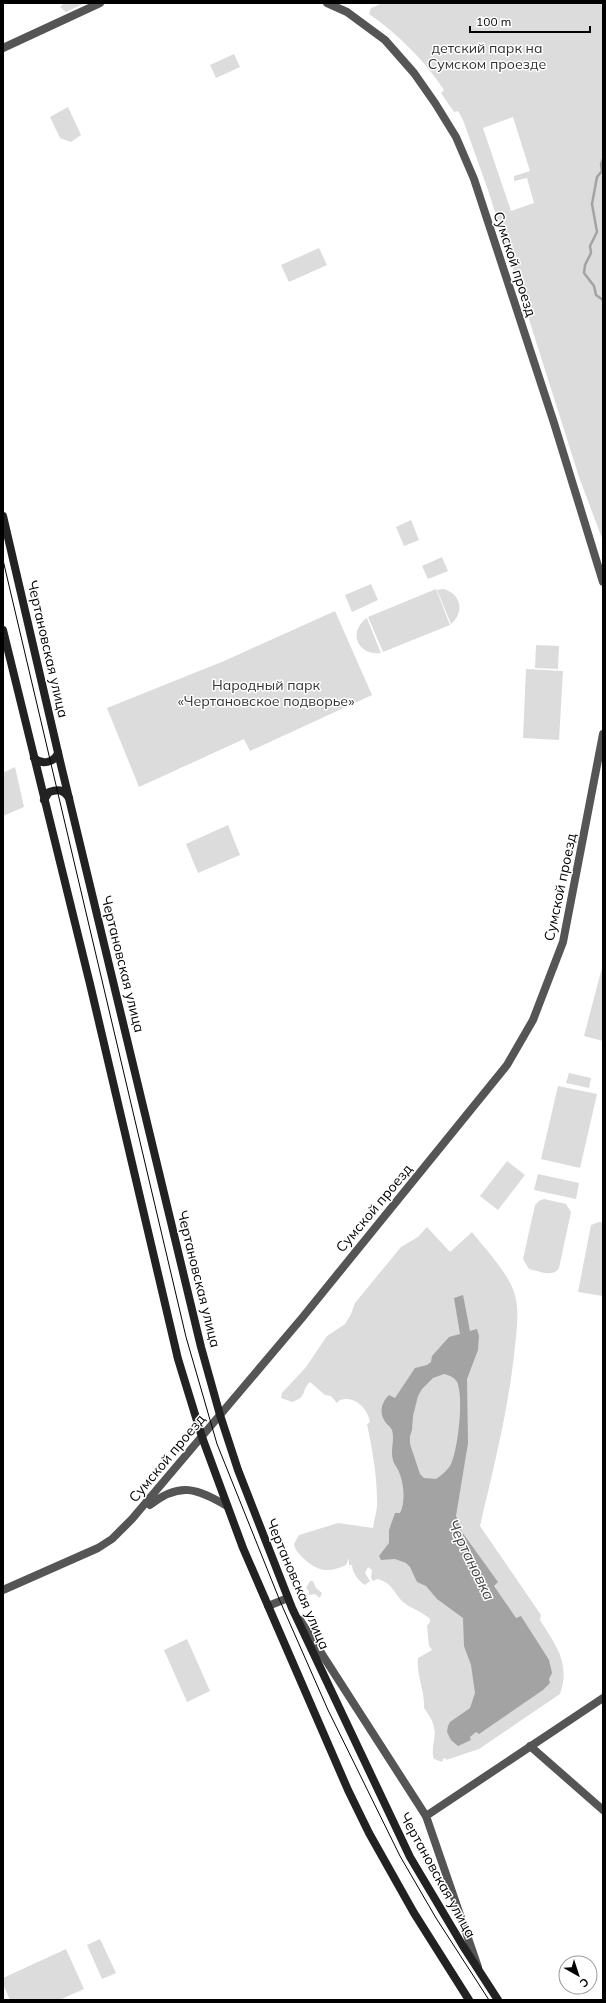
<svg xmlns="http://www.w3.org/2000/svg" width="606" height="2003" viewBox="0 0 606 2003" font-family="Mulish,sans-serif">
	<rect width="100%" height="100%" fill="#fff"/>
	<g fill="#dcdcdc" fill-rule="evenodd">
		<polygon points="64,3 85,3 66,12 60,7"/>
		<path d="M383,3H603V541L579,477L488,190L463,120L458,111L454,112L441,93L444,90C425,61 398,34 369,14L371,8ZM513,117L530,171L514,176V181L527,178L534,203L511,211L483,128Z"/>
		<polygon points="234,54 240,67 216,78 210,65"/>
		<polygon points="68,107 81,135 71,142 60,138 50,117"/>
		<polygon points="319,248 327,265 289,282 281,265"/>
		<polygon points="411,520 419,540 404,546 396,527"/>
		<polygon points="442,557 448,571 428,579 422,566"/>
		<polygon points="371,584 378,600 352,612 345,595"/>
		<polygon points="436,589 450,625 383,652 368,617"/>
		<path d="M443,589C461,593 465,612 451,624L437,590Z"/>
		<polygon points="335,611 372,695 250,751 244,739 139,787 107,708 224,661"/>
		<path d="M367,618L368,621L381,653C358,656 347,632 367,618Z"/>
		<polygon points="536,645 559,646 558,669 535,668"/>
		<polygon points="526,669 563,671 559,740 523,738"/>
		<polygon points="15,767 24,807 3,816 3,773"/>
		<polygon points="228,825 240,855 198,873 186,844"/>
		<polygon points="603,964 603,1041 584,1036"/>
		<polygon points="569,1073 591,1078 589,1088 566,1083"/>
		<polygon points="558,1086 597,1094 580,1168 541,1159"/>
		<polygon points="507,1161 525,1175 498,1210 480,1196"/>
		<polygon points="538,1174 579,1183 576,1199 534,1190"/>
		<path d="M544,1199L566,1204L571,1212L559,1268C553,1278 539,1271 529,1269L523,1259L535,1205L539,1201Z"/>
		<polygon points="599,1222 603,1222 603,1296 578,1292 591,1225"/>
		<path d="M427,1227L450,1252L472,1232C486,1250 504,1268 513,1289C520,1307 517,1328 515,1346C509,1407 494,1466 480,1526L541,1615L540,1620C555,1644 571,1663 560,1694L479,1749L446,1760V1758L443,1759L442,1762L434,1759C430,1748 437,1738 434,1728C433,1720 428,1714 424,1708C425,1691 416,1675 418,1658L432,1650L429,1646L427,1626L430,1622V1619C423,1612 412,1609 403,1602C393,1592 393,1584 378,1579L373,1581L371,1578L372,1570L368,1567L365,1573L370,1581L365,1585C359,1582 352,1572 352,1565H349V1558L346,1565C327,1574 317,1571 302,1557C298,1552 295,1550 294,1544L299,1535L338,1523L373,1528C374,1519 378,1509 377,1500C377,1475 372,1448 367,1424L370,1422C368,1409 355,1395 340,1400L337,1403L331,1396L325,1395L310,1382C301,1390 308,1397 292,1402L281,1398L282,1393L306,1367L327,1336L345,1324L351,1314L355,1303L401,1247L418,1237Z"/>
		<polygon points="310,1581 313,1581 316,1588 322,1593 320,1598 315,1594 309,1595 309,1591 306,1588"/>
		<polygon points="187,1639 210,1691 187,1702 164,1650"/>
		<polygon points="100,1939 116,1973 102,1979 87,1945"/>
		<polygon points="66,1949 84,1989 59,2000 10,2000 3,1984 3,1978"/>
	</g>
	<path fill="#a3a3a3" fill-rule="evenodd" d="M463,1295L470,1331L477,1329L479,1336L478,1350L467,1379L468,1443L456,1516L462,1532L498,1582L494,1586L516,1618L521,1616L549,1660L552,1673L549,1679L550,1683L543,1690L479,1734L476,1732L470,1737L471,1740L458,1746L451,1740L447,1732L448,1726L450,1722L470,1708L475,1693L471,1665L464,1646L463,1618L437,1599L426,1586L417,1582L410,1567L406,1563L395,1559L381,1560L379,1556L389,1543V1530L395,1513H400C406,1502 404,1480 397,1468C396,1466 394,1464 393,1460C390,1450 395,1440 392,1430C390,1426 386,1424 384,1420C379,1411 382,1402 389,1395L395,1398L415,1368L427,1365L431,1362L432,1356L449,1337L460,1334L454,1298ZM444,1374C449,1375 454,1377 457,1382C464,1397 458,1449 451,1464C448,1470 442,1475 436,1479L424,1478L420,1474L410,1444V1436L412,1430L413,1416L418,1396L422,1389L433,1378Z"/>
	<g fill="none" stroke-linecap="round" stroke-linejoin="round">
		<polyline stroke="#a3a3a3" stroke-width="2.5" points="603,159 601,164 602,171 597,177 592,204 597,232 590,246 591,253 585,265 584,273 594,286 596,295 603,300"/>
		<g stroke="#555" stroke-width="8">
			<polyline points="268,1606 288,1598"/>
			<polyline points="300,1620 426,1816 478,1967"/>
			<polyline points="530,1746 603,1810"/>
			<polyline points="426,1816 603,1698"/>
		</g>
		<g stroke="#555" stroke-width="8">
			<polyline points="327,3 347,12 385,40 414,73 435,103 456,137 474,179 554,423 603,582"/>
			<polyline points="3,48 100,3"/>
			<path d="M150,1505C180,1481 198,1489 227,1506"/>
			<polyline points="3,1590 98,1548 112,1539 132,1519 302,1318 507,1065 533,1020 563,942 603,734"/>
		</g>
		<g stroke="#222" stroke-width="8">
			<polyline points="3,516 60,761 201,1347 220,1415 238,1470 292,1608 410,1857 463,1946 498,2000"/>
			<polyline points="3,630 90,984 178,1359 202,1437 243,1548 348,1790 369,1833 414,1913 469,2000"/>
			<path d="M34,758C42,765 54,763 58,753"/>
			<path d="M44,800L49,792C58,789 63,789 69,798"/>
		</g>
		<polyline stroke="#000" stroke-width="1" points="3,560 186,1337 217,1444 280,1601 328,1710 400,1856 436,1918 489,2000"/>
	</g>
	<g text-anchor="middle" stroke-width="3" stroke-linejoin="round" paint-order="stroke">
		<g font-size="14" fill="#333" stroke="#fff">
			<text x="487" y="53">детский парк на<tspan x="487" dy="16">Сумском проезде</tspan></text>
			<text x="266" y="690">Народный парк<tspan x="266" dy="16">«Чертановское подворье»</tspan></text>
		</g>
		<g font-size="14" fill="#000" stroke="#fff">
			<text transform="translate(515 264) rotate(72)" y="5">Сумской проезд</text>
			<text transform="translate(48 649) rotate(77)" y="5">Чертановская улица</text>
			<text transform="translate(560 887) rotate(-78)" y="5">Сумской проезд</text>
			<text transform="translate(123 964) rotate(76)" y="5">Чертановская улица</text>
			<text transform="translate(374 1208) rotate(-50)" y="5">Сумской проезд</text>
			<text transform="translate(199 1279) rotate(76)" y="5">Чертановская улица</text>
			<text transform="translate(167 1458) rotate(-50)" y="5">Сумской проезд</text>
			<text transform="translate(298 1584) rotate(67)" y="5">Чертановская улица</text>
			<text transform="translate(438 1875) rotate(61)" y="5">Чертановская улица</text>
		</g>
		<g font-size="15" font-style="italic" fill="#444" stroke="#fff">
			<text transform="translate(471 1560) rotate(64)" y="5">Чертановка</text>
		</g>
	</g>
	<rect width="606" height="2003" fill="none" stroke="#000000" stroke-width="8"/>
	<g transform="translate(578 1975) rotate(141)"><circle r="19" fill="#ffffff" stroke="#999999"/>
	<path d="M0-3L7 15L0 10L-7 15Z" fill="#000000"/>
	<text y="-6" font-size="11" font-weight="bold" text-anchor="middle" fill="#000000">С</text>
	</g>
	<path d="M470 26v6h120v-6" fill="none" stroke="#000000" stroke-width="2"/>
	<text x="476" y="26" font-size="12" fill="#000000" stroke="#ffffff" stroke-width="3" paint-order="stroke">100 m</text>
</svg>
